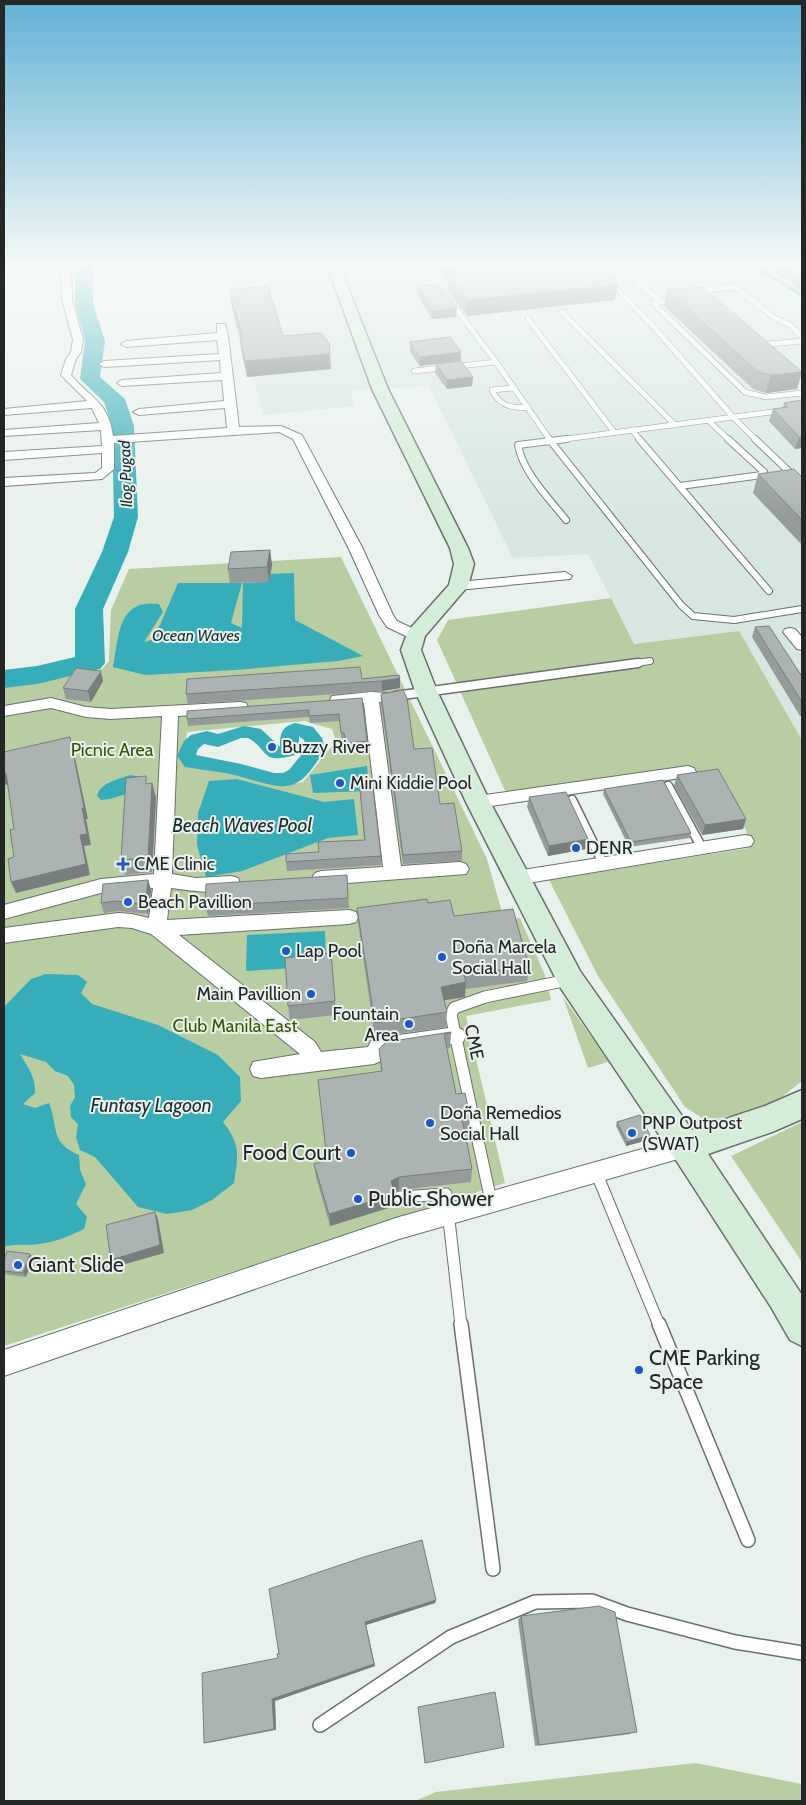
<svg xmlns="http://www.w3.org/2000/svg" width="806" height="1805" viewBox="0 0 806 1805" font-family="Cabin,sans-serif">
	<rect width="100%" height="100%" fill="#e9f1ed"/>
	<polygon fill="#d7e7e0" points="226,265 743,265 802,301 802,631 799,628 781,630 802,655 802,740 739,631 634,644 588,554 513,558 429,386 350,391 354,406 263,415"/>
	<g fill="#b8cda2" fill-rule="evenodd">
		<path d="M341,557L487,859L504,919L520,918L544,973L551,1000L466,1016L505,1183L4,1346V684L87,674L102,669L109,661L111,610L129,569ZM304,721L332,729L336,741L303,782L289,785L241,771L184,763L187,732Z"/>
		<polygon points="611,598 634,644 739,631 802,740 802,1081 778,1100 745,1112 707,1121 685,1107 598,976 549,880 749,848 746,830 714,775 511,804 437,640 448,620"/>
		<polygon points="563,997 608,1061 608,1062 588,1068"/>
		<polygon points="802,1122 802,1262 731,1156"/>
		<polygon points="696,1763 802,1784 802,1801 415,1801 436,1792"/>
	</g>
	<g fill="#36adb8">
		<path d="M294,573L295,620L363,656L338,661L235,670L145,675L113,667C119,637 117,598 159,604L163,612L144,642L151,640L160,625L178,583H242L231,623L242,628L243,583L268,582L270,574Z"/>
		<polygon points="367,766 369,791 313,793 310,775"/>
		<path d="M130,775L141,777L136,791L110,799L101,800L97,796C101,782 117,780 130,775Z"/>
		<polygon points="237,779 324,802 354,799 358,835 328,838 242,871 206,877 197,845 198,813 209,781"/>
		<polygon points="325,931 326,966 246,971 247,935"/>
		<path d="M46,974L78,975L87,982L81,993L92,1004L158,1025L218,1055L240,1077L241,1101L223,1122C241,1145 238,1155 234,1183L212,1200L192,1210L167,1214L138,1207L95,1157L80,1150L76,1137L78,1124L71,1117L70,1106L75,1097L74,1085L68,1076L55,1071L46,1062L20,1054C27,1066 36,1077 35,1093L23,1104L35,1108L49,1103C59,1128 49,1142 79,1155L80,1170L86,1184L76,1204L87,1217L84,1229C70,1236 55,1242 39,1244C27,1246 15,1243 4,1247V1007L31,979Z"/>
	</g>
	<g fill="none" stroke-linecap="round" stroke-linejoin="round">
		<polyline stroke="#36adb8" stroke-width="4" points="752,265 802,295"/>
		<path fill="#36adb8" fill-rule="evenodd" d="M295,723L313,727L322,738L325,749C298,794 289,791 242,777C226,772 208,771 192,768L185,767L177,756L184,741L191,735L207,731L218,734L244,726L261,729L280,747C280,734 281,727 295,723ZM299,736L304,740L307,748L289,770L283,773H274L241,764L196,755L198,749L204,744L218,747L241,738H248C270,750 260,765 295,755L299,745Z"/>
		<polygon fill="#36adb8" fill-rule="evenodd" points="75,265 93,265 93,304 105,341 100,377 125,399 134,426 138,517 128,552 103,609 105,663 100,669 37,684 4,688 4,670 37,666 75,657 75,609 102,552 114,517 112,426 104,402 80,379 85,341 75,304"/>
		<defs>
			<g id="lane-far4">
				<polyline points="423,265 496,362 550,440"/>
				<polyline points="593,265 653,326 733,417 756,440"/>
				<polyline points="637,282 660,301"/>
				<polyline points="697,293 703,290 735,287 775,318 790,325 802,337"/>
				<polyline points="677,299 653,303 745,392 766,397 802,393"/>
				<polyline points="562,312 675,425"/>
				<polyline points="528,319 614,432"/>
				<polyline points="758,345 802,341"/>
				<polyline points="414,371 496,362"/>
				<path d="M514,388L492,390C499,406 512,409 528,407"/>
				<polyline points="709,421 729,440"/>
				<polyline points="632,430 640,440"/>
				<polyline points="558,440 802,408"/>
			</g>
			<g id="lane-far3">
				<polyline points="549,439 681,605 693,616 734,620 802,609"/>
				<polyline points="639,439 769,591"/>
				<polyline points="755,439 802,484"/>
				<polyline points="680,486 762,475 764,472 728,439"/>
				<path d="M566,520C549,498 523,473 518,445L567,439"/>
				<polyline points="629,664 650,661"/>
			</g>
			<g id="lane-far2">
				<polyline points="395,696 638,663"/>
				<polyline points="668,786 702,848"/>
				<polyline points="572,800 603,863"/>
			</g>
			<g id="lane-far1">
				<polyline points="596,1172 659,1325"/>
				<polyline points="400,1197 446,1194 461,1325"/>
				<polyline points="491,1201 451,1015 454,1008 485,997 568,980"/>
			</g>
			<g id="lane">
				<polyline points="461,1324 493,1569"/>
				<polyline points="659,1324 748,1540"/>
				<polyline points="320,1725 451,1637 535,1602 592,1601 627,1614 735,1642 802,1653"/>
			</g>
			<g id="street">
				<path d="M61,265H71L72,299L83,340L81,352L76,359L71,375C91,399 108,401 113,436L227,428L225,408L139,415L133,412L139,409L224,401L222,380L122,386L117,383L122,380L221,373L220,360L104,367L99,364L104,361L219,354L217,340L126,347L121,344L126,341L217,333V324H225L228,336L239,427L281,426L302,435L362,547L393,615L397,621L420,632L422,635L420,638H410L387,627L379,615L348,547L293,439L279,432L114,443V469L102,479L4,486V478L95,473L102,468V453L4,460V452L102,446L101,430L4,436V430L99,423L92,408L4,415V409L87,401L61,375L66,359L71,352L73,340L62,299Z"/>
				<polygon points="565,572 572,576 570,579 458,590 451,586 458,582"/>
				<polygon points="790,628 795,629 802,637 802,650 797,649 783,632 785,629"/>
				<polygon points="371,692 387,693 389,697 387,701 379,702 401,866 460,862 466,864 469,869 466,874 321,885 315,883 312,878 315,873 321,871 383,867 364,703 338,705 332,704 330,700 332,696"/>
				<path d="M51,698L86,707L111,709L240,702L246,703L248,707L246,711L240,712L178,716L172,874L196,878L231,876L238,878L240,883L238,888C216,895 193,891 171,888L167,920L349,910L356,912L358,917L356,922L349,924L179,935L315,1042L321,1052L368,1047L371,1041L378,1038L456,1027L463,1030L466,1036L463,1042L385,1055L381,1061L374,1064L261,1078L253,1076L250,1069L253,1062L300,1054L151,934L132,928L118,927L4,943V928L118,913L132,914L149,918L153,888L101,893L4,919V905L101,879L154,874L162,716L111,719L86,717L51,708L4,716V706Z"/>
				<polygon points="688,766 694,768 696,772 694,776 478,808 472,806 469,802 472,798 478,796"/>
				<polygon points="745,835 751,836 754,841 751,846 745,847 516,885 510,883 507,878 510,873 516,871"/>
				<polygon points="685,1137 693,1140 696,1147 693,1154 685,1157 399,1239 4,1376 4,1350 399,1217"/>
			</g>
			<polygon id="secondary" points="327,265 339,265 388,389 468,548 474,564 468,586 425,636 421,650 437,691 490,802 580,971 692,1130 765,1106 802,1090 802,1119 772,1132 708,1154 802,1295 802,1346 790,1340 771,1307 674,1157 560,987 466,802 415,691 401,650 408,631 449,585 454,564 450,548 372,389"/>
		</defs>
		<use href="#lane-far4" stroke="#69706d" stroke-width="6"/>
		<use href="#lane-far3" stroke="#69706d" stroke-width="8"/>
		<use href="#lane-far2" stroke="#69706d" stroke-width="11"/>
		<use href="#lane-far1" stroke="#69706d" stroke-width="13"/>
		<use href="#lane" stroke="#69706d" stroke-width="16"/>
		<use href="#street" stroke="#69706d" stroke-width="2"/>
		<use href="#secondary" stroke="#69706d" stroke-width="3"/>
		<use href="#lane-far4" stroke="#fff" stroke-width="5"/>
		<use href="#lane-far3" stroke="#fff" stroke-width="6"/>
		<use href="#lane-far2" stroke="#fff" stroke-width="8"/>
		<use href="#lane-far1" stroke="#fff" stroke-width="11"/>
		<use href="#lane" stroke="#fff" stroke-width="13"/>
		<use href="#street" fill="#fff" fill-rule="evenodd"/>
		<use href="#secondary" fill="#d4edd8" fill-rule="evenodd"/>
	</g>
	<g fill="#949b9a">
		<polygon points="435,265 597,265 615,300 467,316 448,291 448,283"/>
		<polygon points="763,265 802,265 802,291"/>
		<polygon points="417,286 456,317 432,319 417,294"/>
		<polygon points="229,290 283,336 331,369 247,377 242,354 240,339 231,304"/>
		<polygon points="667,290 797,389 766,393 753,389 664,306"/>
		<polygon points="410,342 461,361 472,386 447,389 435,373 436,364 420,366 410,352"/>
		<polygon points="802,400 802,448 795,449 769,421 773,409 783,408 784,403"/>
		<polygon points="758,474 802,477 802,545 753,493"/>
		<polygon points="270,550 272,565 269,582 230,583 228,569"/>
		<polygon points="755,627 802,675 802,715 800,716 752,637"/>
		<polygon points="399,675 400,688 382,691 188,704 186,694 362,679"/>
		<polygon points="103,681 91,702 66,699 63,688"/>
		<polygon points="381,694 414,749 462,851 462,861 403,864 381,704"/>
		<polygon points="362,698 367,749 346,750 345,740 342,741 340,721 310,723 309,717 188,726 187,719"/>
		<polygon points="677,775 746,819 743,829 702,835 674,786"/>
		<polygon points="148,783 152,783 156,798 152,872 125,875 121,860"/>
		<polygon points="604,789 691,833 690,838 629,847 603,794"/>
		<polygon points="360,790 381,856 381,865 287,871 286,862 364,840"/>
		<polygon points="529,797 586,849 548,856 527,807"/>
		<polygon points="347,875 349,908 208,916 205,906"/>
		<polygon points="148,880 151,890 148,914 118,911 104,913 101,903"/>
		<polygon points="428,903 454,916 529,967 527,981 465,989 465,997 444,1000 447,1012 446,1027 375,1037 358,923 357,908"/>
		<polygon points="331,953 336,1015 290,1020 288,1006"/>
		<polygon points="451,1033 450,1048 447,1048 456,1094 470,1117 469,1131 465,1132 472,1169 471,1182 399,1190 395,1192 395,1206 330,1226 316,1177 314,1164 327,1160 381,1071 379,1049 386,1042"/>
		<polygon points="617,1122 650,1135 648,1140 626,1146 616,1126"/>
		<polygon points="30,1254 33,1258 26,1277 4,1274 4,1260"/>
		<polygon points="436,1600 435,1603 366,1625 375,1666 275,1701 276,1730 208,1743 204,1743 278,1658 277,1654"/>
		<polygon points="521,1616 631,1734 535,1746 518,1620"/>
	</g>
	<g fill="#787e7d">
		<polygon points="618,285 615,300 467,316 467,300"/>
		<polygon points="457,308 456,317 432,319 432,311"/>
		<polygon points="461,352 461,361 420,366 420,357"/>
		<polygon points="330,354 331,369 247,377 245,361"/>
		<polygon points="802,372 797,389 766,393 771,375"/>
		<polygon points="473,377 472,386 447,389 447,380"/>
		<polygon points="799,437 802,437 802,448 795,449"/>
		<polygon points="270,550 272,565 269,582 267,567"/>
		<polygon points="101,671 103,681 91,702 88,691"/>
		<polygon points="400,678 400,688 382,691 382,681"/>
		<polygon points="70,737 73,748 88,819 86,819 91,845 84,846 90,875 16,893 11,882 80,835"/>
		<polygon points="4,773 6,773 10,784 4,785"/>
		<polygon points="152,783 156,798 152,872 148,858"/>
		<polygon points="746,819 743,829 702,835 705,825"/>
		<polygon points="588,839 586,849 548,856 549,846"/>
		<polygon points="148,880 151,890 148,914 145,904"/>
		<polygon points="466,982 465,997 440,1001 441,987"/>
		<polygon points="650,1135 648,1140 626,1146 627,1142"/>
		<polygon points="399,1177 399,1190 391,1194 391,1181"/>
		<polygon points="395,1194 395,1206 330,1226 329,1214"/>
		<polygon points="155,1212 158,1219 164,1253 115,1267 111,1260"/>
		<polygon points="30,1254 33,1258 26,1277 23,1273"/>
		<polygon points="436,1600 435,1603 366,1625 375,1666 275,1701 276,1730 274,1729 272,1699 365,1622"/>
	</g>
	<g fill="#acb4b3" stroke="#787e7d">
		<polygon points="447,265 597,265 618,285 467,300 449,275 455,275"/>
		<polygon points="781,265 802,265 802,279"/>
		<polygon points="438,284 457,308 432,311 417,286"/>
		<polygon points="268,286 283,336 321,333 329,343 330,354 245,361 240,339 243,339 229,290"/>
		<polygon points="703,287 802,372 771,375 758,372 667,290"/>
		<polygon points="450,337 461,352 420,357 410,343 410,342"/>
		<polygon points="461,361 473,377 447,380 436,364"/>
		<polygon points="802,400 802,437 799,437 773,409 788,407 784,403"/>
		<polygon points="794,469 802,477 802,520 758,474"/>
		<polygon points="270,550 267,567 228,569 231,552"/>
		<polygon points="769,626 801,675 802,675 802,702 755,627"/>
		<polygon points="360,667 362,679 399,675 400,678 382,681 186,694 187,679"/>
		<polygon points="76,668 101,671 88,691 63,688"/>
		<polygon points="403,690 407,698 414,749 432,748 440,804 454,803 462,851 403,855 381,694"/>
		<polygon points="362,698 367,741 346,743 344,733 341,733 339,714 309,716 309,710 187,719 187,711"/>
		<polygon points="70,737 84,808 82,808 87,834 80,835 86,864 11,882 8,859 14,857 10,830 14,829 6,773 4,773 4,752"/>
		<polygon points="718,769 746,819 705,825 677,775"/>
		<polygon points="146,776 146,784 152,783 148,858 121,860 126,778"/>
		<polygon points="663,780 691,833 631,842 604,789"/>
		<polygon points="373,789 381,856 286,862 286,854 319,852 318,842 365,840 360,790"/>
		<polygon points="566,792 588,839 549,846 529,797"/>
		<polygon points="347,875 348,898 205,906 206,884"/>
		<polygon points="148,880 145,904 115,901 101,903 103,884"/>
		<polygon points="427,899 428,903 450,900 454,916 513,909 529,967 464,975 466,982 441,987 447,1012 375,1023 357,908"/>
		<polygon points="331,953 335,1001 288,1006 285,958"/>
		<polygon points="451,1032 451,1033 444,1034 456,1094 465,1093 470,1117 462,1118 472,1169 399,1177 391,1181 395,1194 329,1214 314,1164 327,1160 318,1080 382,1071 379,1049 386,1042"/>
		<polygon points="640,1115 650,1135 627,1142 617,1122"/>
		<polygon points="155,1212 160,1245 111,1260 106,1225"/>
		<polygon points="7,1251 30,1254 23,1273 4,1271 4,1260"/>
		<polygon points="422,1540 436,1600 365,1622 374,1664 272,1699 274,1729 204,1743 202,1673 278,1658 277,1654 279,1654 269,1589 364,1557"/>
		<polygon points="599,1606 615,1612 637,1732 539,1745 521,1616"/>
		<polygon points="495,1692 504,1747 425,1763 418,1707"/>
	</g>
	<linearGradient id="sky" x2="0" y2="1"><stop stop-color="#61b1d5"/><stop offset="0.51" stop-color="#f5f9f7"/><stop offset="1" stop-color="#f5f9f7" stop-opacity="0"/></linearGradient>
	<rect width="806" height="518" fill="url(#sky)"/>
	<g fill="#1e57c4" stroke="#e9f1ed" stroke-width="2">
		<circle cx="272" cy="747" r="5"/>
		<circle cx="340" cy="783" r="5"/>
		<circle cx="576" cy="848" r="5"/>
		<path d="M120.5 856.5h5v5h5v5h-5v5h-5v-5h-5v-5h5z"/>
		<circle cx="128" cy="902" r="5"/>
		<circle cx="286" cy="951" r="5"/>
		<circle cx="442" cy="957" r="5"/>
		<circle cx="311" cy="994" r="5"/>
		<circle cx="409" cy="1024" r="5"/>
		<circle cx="430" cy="1123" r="5"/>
		<circle cx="632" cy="1133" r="5"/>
		<circle cx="351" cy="1153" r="5"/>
		<circle cx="358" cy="1199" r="5"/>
		<circle cx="18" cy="1265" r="5"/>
		<circle cx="639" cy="1370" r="5"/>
	</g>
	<g text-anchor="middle" stroke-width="4" stroke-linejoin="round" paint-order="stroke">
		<g font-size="16" font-style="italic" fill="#192e30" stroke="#e9f1ed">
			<text transform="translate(125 474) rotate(-92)" y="6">Ilog Pugad</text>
			<text x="196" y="641">Ocean Waves</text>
		</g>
		<g font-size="18" fill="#242726" stroke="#e9f1ed" text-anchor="start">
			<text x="282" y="753">Buzzy River</text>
			<text x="350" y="789">Mini Kiddie Pool</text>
			<text x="586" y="854">DENR</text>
			<text x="134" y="870">CME Clinic</text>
			<text x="138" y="908">Beach Pavillion</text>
			<text x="452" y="953">Doña Marcela<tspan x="452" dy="21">Social Hall</tspan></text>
			<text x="296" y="957">Lap Pool</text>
			<text x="301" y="1000" text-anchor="end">Main Pavillion</text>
			<text x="399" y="1020" text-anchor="end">Fountain<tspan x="399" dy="21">Area</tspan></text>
			<text x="440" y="1119">Doña Remedios<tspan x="440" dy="21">Social Hall</tspan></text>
			<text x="642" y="1129">PNP Outpost<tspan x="642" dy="21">(SWAT)</tspan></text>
		</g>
		<g font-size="18" fill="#395503" stroke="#e9f1ed">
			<text x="112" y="756">Picnic Area</text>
			<text x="235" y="1032">Club Manila East</text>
		</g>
		<g font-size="18" fill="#242726" stroke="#e9f1ed">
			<text transform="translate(474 1042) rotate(78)" y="6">CME</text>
		</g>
		<g font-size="19" font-style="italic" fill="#192e30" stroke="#e9f1ed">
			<text x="242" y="832">Beach Waves Pool</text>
			<text x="151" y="1112">Funtasy Lagoon</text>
		</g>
		<g font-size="21" fill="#242726" stroke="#e9f1ed" text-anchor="start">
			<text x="341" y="1160" text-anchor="end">Food Court</text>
			<text x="368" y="1206">Public Shower</text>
			<text x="28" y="1272">Giant Slide</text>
			<text x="649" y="1365">CME Parking<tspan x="649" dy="24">Space</tspan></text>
		</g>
	</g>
	<rect width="806" height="1805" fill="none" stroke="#242726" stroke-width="10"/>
</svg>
